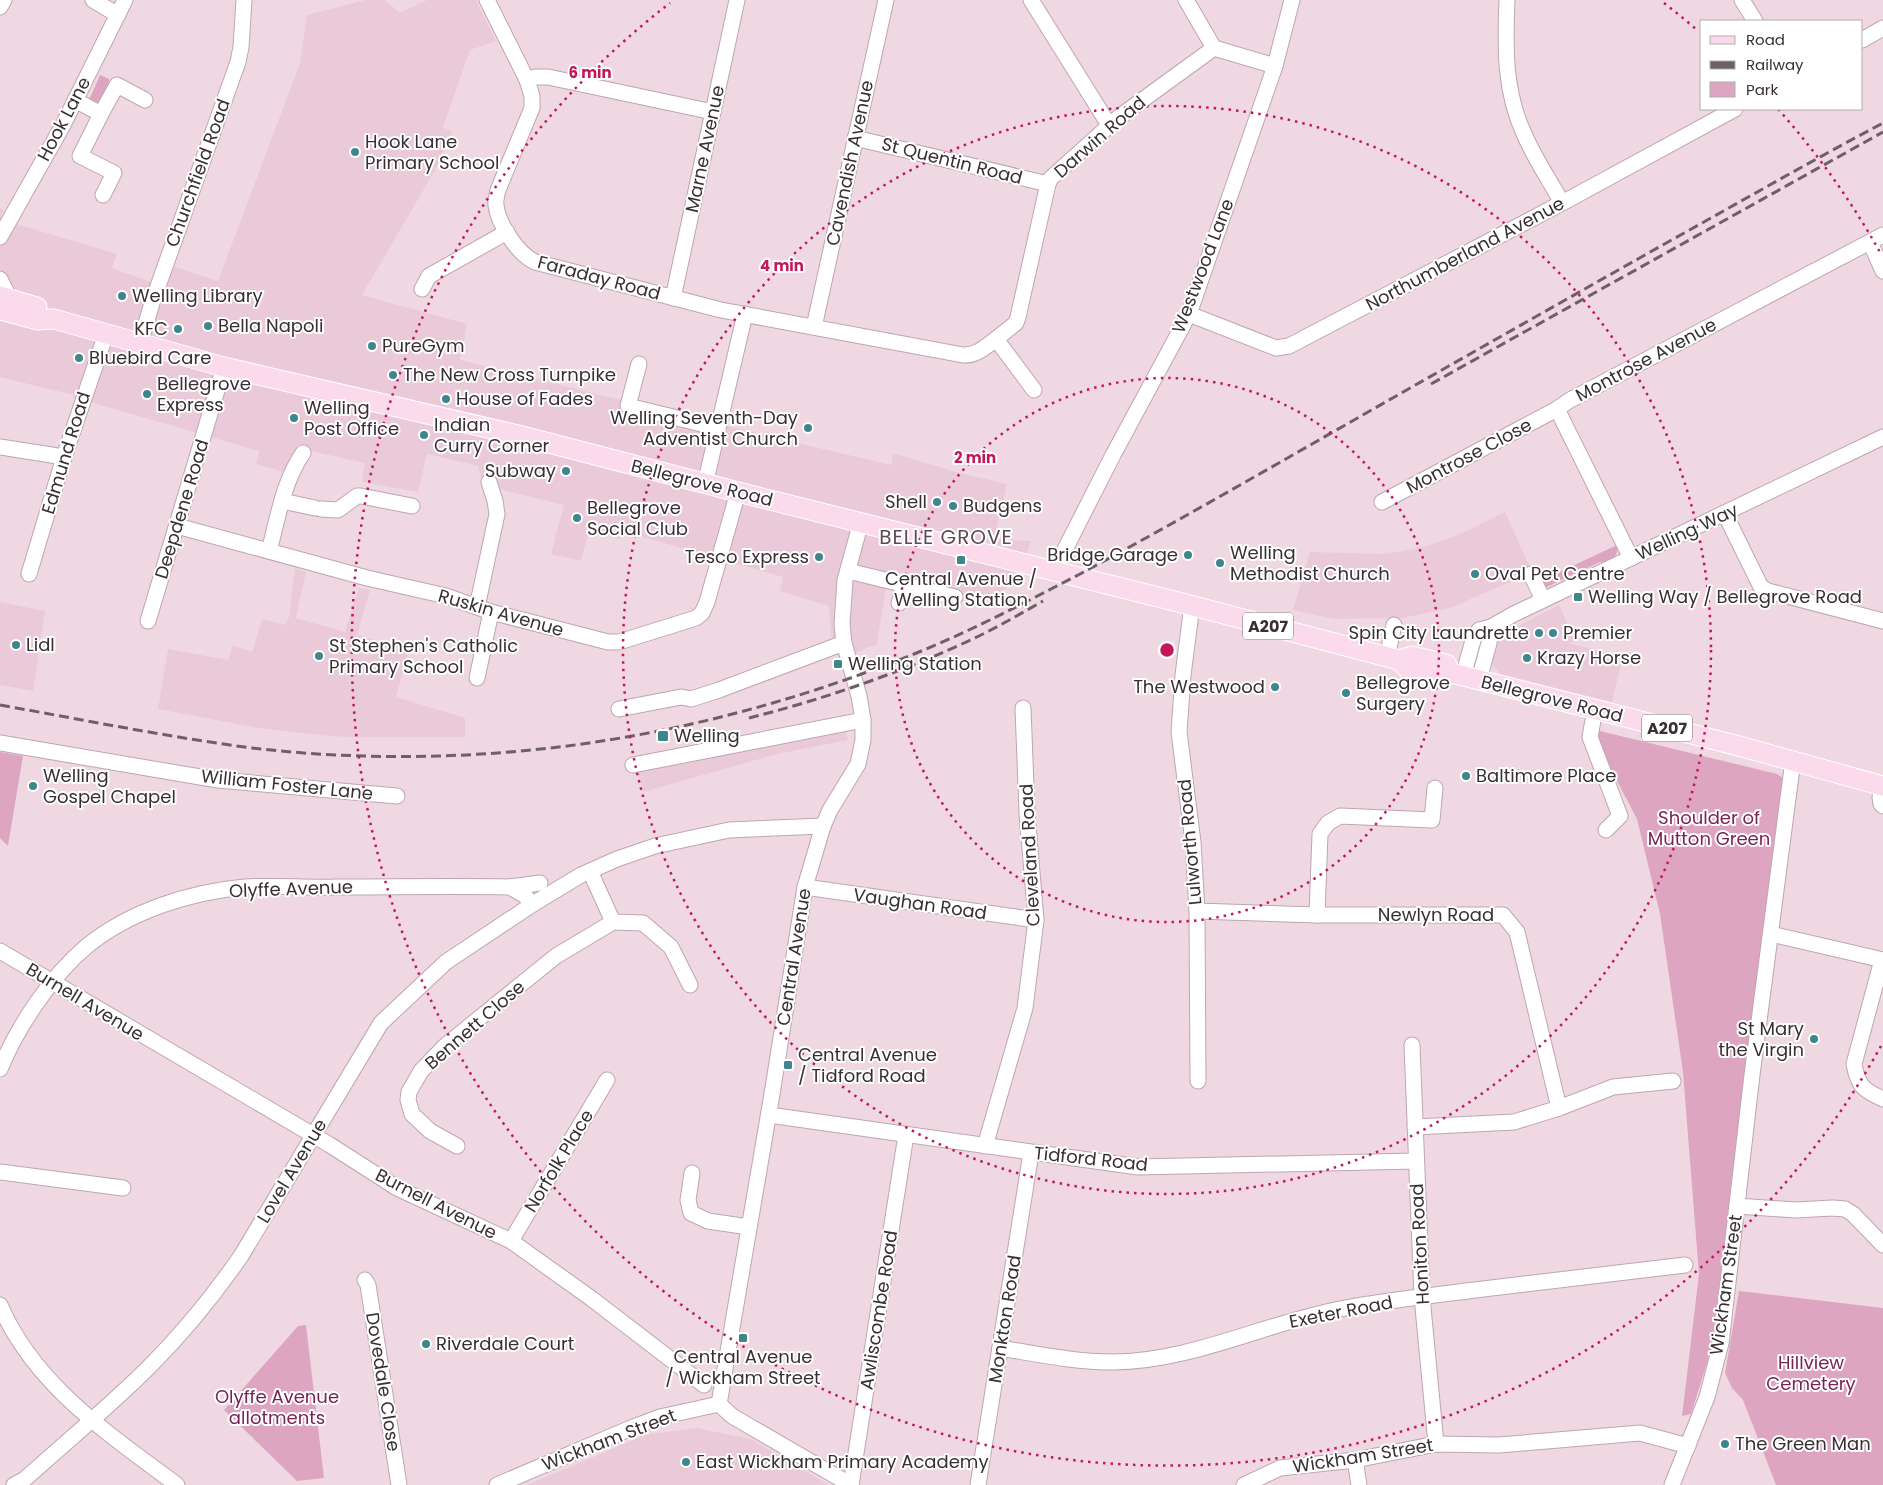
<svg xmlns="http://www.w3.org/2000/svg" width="1883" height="1485" viewBox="0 0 1883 1485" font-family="Poppins,sans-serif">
	<rect width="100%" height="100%" fill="#f0d8e3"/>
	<g fill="#eacad9">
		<polygon points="365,0 385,0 400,13 427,0 476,0 496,41 470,50 443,127 452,132 434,172 362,295 467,324 460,360 714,423 891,465 893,453 960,473 1007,484 994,539 1030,541 1021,579 979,605 887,581 877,644 839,659 831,634 829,606 780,591 783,577 622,531 619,539 589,531 581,561 551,554 564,505 483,485 478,466 427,454 418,492 362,482 365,463 302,449 293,458 284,472 256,464 259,451 73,397 73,395 0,377 0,208 4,210 1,216 13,223 117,254 112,268 162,286 169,265 218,281 300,63 307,15"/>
		<polygon points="1505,512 1532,572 1450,608 1403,618 1334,619 1293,610 1310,552 1383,554 1404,551 1430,545 1458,535"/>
		<polygon points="295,568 306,572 296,618 345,632 359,588 370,590 357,635 409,650 396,697 465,718 465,737 353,737 329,736 259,728 158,709 168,649 228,660 233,645 252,652 262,619 285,625 289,617"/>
		<polygon points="0,602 45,611 33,691 0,685"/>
		<polygon points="1559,605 1575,640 1569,643 1623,657 1612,702 1500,674 1494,666 1490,658 1492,645 1500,635"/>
		<polygon points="840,731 846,732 848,740 777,754 643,792 638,772 667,764 745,749 747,750"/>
		<polygon points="696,1428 751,1439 829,1485 527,1485 645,1435"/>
	</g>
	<g fill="#dea5c1">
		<path d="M100,75L109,79C109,91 107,97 97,103L89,100Z"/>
		<path d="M1617,545C1619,556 1611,564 1600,562L1547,587H1544L1538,582Z"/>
		<polygon points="1600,731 1777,774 1785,779 1746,1062 1712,1347 1691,1414 1682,1416 1699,1274 1683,1072 1660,914 1637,819 1595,739"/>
		<polygon points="0,752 23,756 8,846 0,838"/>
		<polygon points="1739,1291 1883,1308 1883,1485 1776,1485 1743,1400 1732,1388 1725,1373"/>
		<polygon points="306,1325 324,1478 297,1481 224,1410 298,1326"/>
	</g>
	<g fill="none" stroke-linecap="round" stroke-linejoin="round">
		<defs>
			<g id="minor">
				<polyline points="93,0 118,15"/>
				<path d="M487,0L527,80L532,96V108L498,190C497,195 495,200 496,205C498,224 518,254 535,262L721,310L963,355C976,356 985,347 996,339L1034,390"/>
				<polyline points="1031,0 1109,125"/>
				<polyline points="1186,0 1214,48"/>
				<path d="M1507,0C1505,47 1504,92 1525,136C1535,159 1550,181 1562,203"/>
				<polyline points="1742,0 1755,21"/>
				<polyline points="0,7 4,0"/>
				<polyline points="1862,40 1883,28"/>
				<polyline points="1214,48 1275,66"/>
				<polyline points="527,80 535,77 548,77 713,112"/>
				<polyline points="75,100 101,114 80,156 114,173 103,195"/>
				<polyline points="101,114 117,85 145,100"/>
				<polyline points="855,138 1048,184"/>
				<polyline points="0,237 63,125 125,0"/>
				<polyline points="1870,242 1883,271"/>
				<polyline points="0,279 10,299"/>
				<polyline points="422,289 429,276 507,232"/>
				<polyline points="673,298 737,0"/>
				<polyline points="1189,314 1276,348 1289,346 1562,203 1735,109"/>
				<polyline points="814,327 886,0"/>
				<polyline points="996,339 1016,323 1018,317 1048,184 1051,178 1119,117 1214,48"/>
				<polyline points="140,344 152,303 238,62 241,47 244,0"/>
				<polyline points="639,364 628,406 718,428"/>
				<polyline points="1557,409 1631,558"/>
				<polyline points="0,447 64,457"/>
				<polyline points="705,484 745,314"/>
				<polyline points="282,501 315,508"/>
				<polyline points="1382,502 1557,409 1570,400 1883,235"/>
				<polyline points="321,509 338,510 357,496 361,496 412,506"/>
				<polyline points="1725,514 1761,587 1768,591 1883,621"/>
				<polyline points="177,526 367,578 446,596 491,612 608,642 619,642 696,618 702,613 707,602 738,492"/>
				<path d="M269,551C278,518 283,482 303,453"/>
				<polyline points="848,571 955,597"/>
				<polyline points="1054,571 1113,455 1189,314 1275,66 1292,0"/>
				<polyline points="29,574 64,457 106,334"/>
				<polyline points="1531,574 1543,600"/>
				<polyline points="899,603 904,585"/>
				<polyline points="1192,605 1183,675 1179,732 1193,842 1197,911 1198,1081"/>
				<polyline points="477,607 497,514 495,501 489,482"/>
				<polyline points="148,621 224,367"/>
				<polyline points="1387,657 1394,625"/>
				<polyline points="1463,676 1474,637 1479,630 1491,627 1514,614 1883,437"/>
				<polyline points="477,678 491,612"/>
				<polyline points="1479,680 1489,643 1491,627"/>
				<polyline points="619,709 681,697 691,699 719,690 844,643"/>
				<polyline points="1595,709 1590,737 1620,816 1606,830"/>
				<polyline points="0,743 218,780 397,796"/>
				<polyline points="633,765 863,720"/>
				<polyline points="1883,786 1880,797 1881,804 1883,806"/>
				<polyline points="590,871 613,922"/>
				<polyline points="510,887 540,883"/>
				<polyline points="805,887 1036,920"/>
				<polyline points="1197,911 1317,915 1503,915 1517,932 1559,1108"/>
				<polyline points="1317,915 1320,834 1328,823 1340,816 1432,820 1435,788"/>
				<polyline points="1771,934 1883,960"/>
				<polyline points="0,951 330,1145 397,1188 511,1241 592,1299 704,1385"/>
				<path d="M1882,960L1854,1064C1858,1086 1863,1090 1883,1099"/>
				<polyline points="1412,1045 1422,1297 1436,1444"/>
				<path d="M0,1069C18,1026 51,976 87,946C130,911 190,892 245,887C275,885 306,888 336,887C394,887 452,886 510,887L524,895L533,904"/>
				<polyline points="769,1115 1138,1167 1416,1161"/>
				<polyline points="1415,1127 1514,1122 1559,1108 1613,1087 1673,1081"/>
				<polyline points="457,1146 430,1131 412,1114 408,1100 409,1092 421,1071 445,1046 556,956 613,922 643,923 671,947 690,985"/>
				<polyline points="985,1146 1025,1008 1036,920 1027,813 1023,708"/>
				<polyline points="0,1172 123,1188"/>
				<polyline points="692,1173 688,1200 691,1213 708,1221 749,1227"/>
				<polyline points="1737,1206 1795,1210 1833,1208 1845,1209 1853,1214 1883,1245"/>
				<polyline points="511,1241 607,1080"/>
				<polyline points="365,1280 368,1285 399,1485"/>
				<path d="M0,1305C35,1386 109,1434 177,1485"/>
				<path d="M1000,1348C1037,1354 1075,1362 1113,1362C1189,1362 1266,1323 1340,1309C1387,1300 1435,1295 1483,1289C1550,1281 1618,1273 1685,1265"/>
				<polyline points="719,1404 772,1094 805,887 823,826 830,810 858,764 863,740 863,720 859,696 844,643 842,624 845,580 861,522"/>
				<polyline points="719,1404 732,1416 851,1485"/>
				<polyline points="1355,1460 1359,1485"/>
				<path d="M14,1485L25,1479C66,1442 110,1406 149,1367C183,1333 214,1295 241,1256L381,1023L446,962L533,904L581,875L617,859L655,846L729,830L823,826"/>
				<polyline points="497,1485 631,1428 660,1417 719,1404"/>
				<polyline points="851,1485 906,1135"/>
				<polyline points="978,1485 1031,1153"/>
				<polyline points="1244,1485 1280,1468 1355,1460 1436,1444 1499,1445 1640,1433 1688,1446"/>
				<polyline points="1672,1485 1707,1397 1721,1343 1752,1075 1793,760"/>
			</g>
			<g id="major">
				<polyline points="0,296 37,307"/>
				<polyline points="0,310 38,320 54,319 224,367 518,435 738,492 1182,603 1399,660 1409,670 1442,678 1452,673 1739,746 1883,786"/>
				<polyline points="1399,660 1412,656 1446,664 1452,673"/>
			</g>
		</defs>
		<use href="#minor" stroke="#bda6b1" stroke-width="17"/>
		<use href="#major" stroke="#fff" stroke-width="21"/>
		<use href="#minor" stroke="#fff" stroke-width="15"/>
		<use href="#major" stroke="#fbdaeb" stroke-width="19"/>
		<g stroke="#6d6066" stroke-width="3" stroke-dasharray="10 5" stroke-linecap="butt">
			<polyline points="1431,384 1883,132"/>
			<path d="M0,705C84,720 168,737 252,748C363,761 478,759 589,743C700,727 810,696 914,654C971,631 1026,602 1080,574C1158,532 1235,488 1312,444C1431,376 1549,309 1668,242C1740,202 1811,161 1883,123"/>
			<path d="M749,718C825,699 908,670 979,636C1001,625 1022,613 1043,601"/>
		</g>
	</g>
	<g fill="none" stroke="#c2185b" stroke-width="2.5" stroke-dasharray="2.5 5">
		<circle cx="1167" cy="650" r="272"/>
		<circle cx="1167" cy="650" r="544"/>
		<path d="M1881 1046A816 816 0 1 1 670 3M1664 3A816 816 0 0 1 1697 30M1778 109A816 816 0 0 1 1881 254"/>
	</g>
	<g fill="#3e858d" stroke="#fff" stroke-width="2">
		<circle cx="355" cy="152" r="5"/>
		<circle cx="122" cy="296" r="5"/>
		<circle cx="208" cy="326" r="5"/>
		<circle cx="178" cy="329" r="5"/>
		<circle cx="372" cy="346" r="5"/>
		<circle cx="79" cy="358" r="5"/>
		<circle cx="393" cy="375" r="5"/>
		<circle cx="147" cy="394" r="5"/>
		<circle cx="446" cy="399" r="5"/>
		<circle cx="294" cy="418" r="5"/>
		<circle cx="808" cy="428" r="5"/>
		<circle cx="424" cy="435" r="5"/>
		<circle cx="566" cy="471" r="5"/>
		<circle cx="937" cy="502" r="5"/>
		<circle cx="953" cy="506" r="5"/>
		<circle cx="577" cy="518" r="5"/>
		<circle cx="1188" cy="555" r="5"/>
		<circle cx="819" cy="557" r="5"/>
		<rect x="956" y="555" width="10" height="10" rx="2.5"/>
		<circle cx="1220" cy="563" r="5"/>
		<circle cx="1475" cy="574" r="5"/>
		<rect x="1573" y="592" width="10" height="10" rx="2.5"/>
		<circle cx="1539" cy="633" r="5"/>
		<circle cx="1553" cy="633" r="5"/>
		<circle cx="16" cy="645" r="5"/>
		<circle cx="319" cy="656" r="5"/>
		<circle cx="1527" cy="658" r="5"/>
		<rect x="833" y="659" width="10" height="10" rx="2.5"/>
		<circle cx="1275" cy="687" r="5"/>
		<circle cx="1346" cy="693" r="5"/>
		<rect x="657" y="730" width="12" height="12" rx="2.5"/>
		<circle cx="1466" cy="776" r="5"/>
		<circle cx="33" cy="786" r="5"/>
		<circle cx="1814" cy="1039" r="5"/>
		<rect x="783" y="1060" width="10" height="10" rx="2.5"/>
		<rect x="738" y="1333" width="10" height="10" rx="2.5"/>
		<circle cx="426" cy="1344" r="5"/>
		<circle cx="1725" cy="1444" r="5"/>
		<circle cx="686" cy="1462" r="5"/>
	</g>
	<g text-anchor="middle" stroke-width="4" stroke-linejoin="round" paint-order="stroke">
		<g fill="#fff" stroke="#746d70" stroke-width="1">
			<rect x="1243" y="612.5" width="50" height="27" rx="4"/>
			<rect x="1642" y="714.5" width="50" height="27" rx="4"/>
		</g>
		<g font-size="16" font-weight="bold" fill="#382f33">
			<text x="1268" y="632">A207</text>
			<text x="1667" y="734">A207</text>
		</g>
		<g font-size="18" fill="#382f33" stroke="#fff">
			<text transform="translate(64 119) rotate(-62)" y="6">Hook Lane</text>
			<text transform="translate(1100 137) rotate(-41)" y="6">Darwin Road</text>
			<text transform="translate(705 149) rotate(-78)" y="6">Marne Avenue</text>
			<text transform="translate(952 161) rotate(14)" y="6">St Quentin Road</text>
			<text transform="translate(850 163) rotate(-78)" y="6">Cavendish Avenue</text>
			<text transform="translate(198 173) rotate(-70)" y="6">Churchfield Road</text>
			<text transform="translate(1465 254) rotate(-28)" y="6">Northumberland Avenue</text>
			<text transform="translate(1203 266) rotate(-69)" y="6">Westwood Lane</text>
			<text transform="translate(599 278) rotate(15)" y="6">Faraday Road</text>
			<text transform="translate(1646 360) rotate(-28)" y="6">Montrose Avenue</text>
			<text transform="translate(66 453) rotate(-73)" y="6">Edmund Road</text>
			<text transform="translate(1469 456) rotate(-28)" y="6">Montrose Close</text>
			<text transform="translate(702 483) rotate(14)" y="6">Bellegrove Road</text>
			<text transform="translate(182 509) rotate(-73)" y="6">Deepdene Road</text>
			<text transform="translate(1687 532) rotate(-25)" y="6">Welling Way</text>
			<text transform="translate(501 613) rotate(16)" y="6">Ruskin Avenue</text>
			<text transform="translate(1552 699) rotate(14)" y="6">Bellegrove Road</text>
			<text transform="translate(287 785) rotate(6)" y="6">William Foster Lane</text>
			<text transform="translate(1190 842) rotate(-95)" y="6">Lulworth Road</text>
			<text transform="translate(1030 855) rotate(-93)" y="6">Cleveland Road</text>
			<text transform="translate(291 889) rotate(-2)" y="6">Olyffe Avenue</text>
			<text transform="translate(920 904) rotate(8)" y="6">Vaughan Road</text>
			<text x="1436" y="921">Newlyn Road</text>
			<text transform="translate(794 957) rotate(-81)" y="6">Central Avenue</text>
			<text transform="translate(85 1002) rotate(31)" y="6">Burnell Avenue</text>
			<text transform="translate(475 1025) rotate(-41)" y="6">Bennett Close</text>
			<text transform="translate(1091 1159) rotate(6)" y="6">Tidford Road</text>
			<text transform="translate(559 1161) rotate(-59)" y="6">Norfolk Place</text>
			<text transform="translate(292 1171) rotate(-59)" y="6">Lovel Avenue</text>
			<text transform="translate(436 1204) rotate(27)" y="6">Burnell Avenue</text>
			<text transform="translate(1420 1244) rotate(-93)" y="6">Honiton Road</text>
			<text transform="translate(1726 1285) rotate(-82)" y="6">Wickham Street</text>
			<text transform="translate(879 1310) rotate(-81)" y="6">Awliscombe Road</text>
			<text transform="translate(1341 1312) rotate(-11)" y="6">Exeter Road</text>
			<text transform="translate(1005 1319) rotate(-81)" y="6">Monkton Road</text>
			<text transform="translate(383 1382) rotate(81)" y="6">Dovedale Close</text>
			<text transform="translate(609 1440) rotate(-21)" y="6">Wickham Street</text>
			<text transform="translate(1363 1456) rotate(-9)" y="6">Wickham Street</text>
		</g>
		<g font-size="18" fill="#382f33" stroke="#fff" text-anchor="start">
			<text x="365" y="148">Hook Lane<tspan x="365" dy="21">Primary School</tspan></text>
			<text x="132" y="302">Welling Library</text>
			<text x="218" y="332">Bella Napoli</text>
			<text x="168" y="335" text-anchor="end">KFC</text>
			<text x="382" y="352">PureGym</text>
			<text x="89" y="364">Bluebird Care</text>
			<text x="403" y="381">The New Cross Turnpike</text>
			<text x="157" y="390">Bellegrove<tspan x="157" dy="21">Express</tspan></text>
			<text x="456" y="405">House of Fades</text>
			<text x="304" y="414">Welling<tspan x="304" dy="21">Post Office</tspan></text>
			<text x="798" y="424" text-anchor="end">Welling Seventh-Day<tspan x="798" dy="21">Adventist Church</tspan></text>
			<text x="434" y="431">Indian<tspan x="434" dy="21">Curry Corner</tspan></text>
			<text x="556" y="477" text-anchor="end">Subway</text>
			<text x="927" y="508" text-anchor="end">Shell</text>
			<text x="963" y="512">Budgens</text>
			<text x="587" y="514">Bellegrove<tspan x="587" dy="21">Social Club</tspan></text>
			<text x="1230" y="559">Welling<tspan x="1230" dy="21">Methodist Church</tspan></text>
			<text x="1178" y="561" text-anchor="end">Bridge Garage</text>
			<text x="809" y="563" text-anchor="end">Tesco Express</text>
			<text x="1485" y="580">Oval Pet Centre</text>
			<text x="961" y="585" text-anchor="middle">Central Avenue /<tspan x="961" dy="21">Welling Station</tspan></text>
			<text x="1588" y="603">Welling Way / Bellegrove Road</text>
			<text x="1529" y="639" text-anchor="end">Spin City Laundrette</text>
			<text x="1563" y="639">Premier</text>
			<text x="26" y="651">Lidl</text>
			<text x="329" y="652">St Stephen's Catholic<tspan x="329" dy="21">Primary School</tspan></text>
			<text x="1537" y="664">Krazy Horse</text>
			<text x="848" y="670">Welling Station</text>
			<text x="1356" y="689">Bellegrove<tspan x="1356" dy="21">Surgery</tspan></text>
			<text x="1265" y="693" text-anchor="end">The Westwood</text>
			<text x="674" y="742">Welling</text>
			<text x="43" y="782">Welling<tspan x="43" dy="21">Gospel Chapel</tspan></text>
			<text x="1476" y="782">Baltimore Place</text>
			<text x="1804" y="1035" text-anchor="end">St Mary<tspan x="1804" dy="21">the Virgin</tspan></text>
			<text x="798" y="1061">Central Avenue<tspan x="798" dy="21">/ Tidford Road</tspan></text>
			<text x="436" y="1350">Riverdale Court</text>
			<text x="743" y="1363" text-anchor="middle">Central Avenue<tspan x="743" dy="21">/ Wickham Street</tspan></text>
			<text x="1735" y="1450">The Green Man</text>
			<text x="696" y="1468">East Wickham Primary Academy</text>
		</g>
		<g font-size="18" fill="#792256" stroke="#fff">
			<text x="1709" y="824">Shoulder of<tspan x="1709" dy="21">Mutton Green</tspan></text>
			<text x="1811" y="1369">Hillview<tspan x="1811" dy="21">Cemetery</tspan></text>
			<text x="277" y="1403">Olyffe Avenue<tspan x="277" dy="21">allotments</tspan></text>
		</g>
		<g font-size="20" letter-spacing="1" fill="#5d4953" stroke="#fff">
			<text x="946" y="544">BELLE GROVE</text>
		</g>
	</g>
	<circle cx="1167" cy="650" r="8" fill="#c2185b" stroke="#fff" stroke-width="2.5"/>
	<g font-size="15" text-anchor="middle" font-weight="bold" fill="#c2185b" stroke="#fff" stroke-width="4" stroke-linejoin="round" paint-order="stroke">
		<text x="590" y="78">6 min</text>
		<text x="782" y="271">4 min</text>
		<text x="975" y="463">2 min</text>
	</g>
	<rect x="1700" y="20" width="162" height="90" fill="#ffffff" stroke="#afacad"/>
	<rect x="1710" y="36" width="25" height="8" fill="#fbdaeb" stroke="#afacad"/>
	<text x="1746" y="45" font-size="15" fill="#382f33">Road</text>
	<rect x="1710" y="61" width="25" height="8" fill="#6d6066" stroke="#afacad"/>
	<text x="1746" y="70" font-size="15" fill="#382f33">Railway</text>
	<rect x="1710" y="82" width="25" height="15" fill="#dea5c1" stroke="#afacad"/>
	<text x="1746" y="95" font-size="15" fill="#382f33">Park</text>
</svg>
